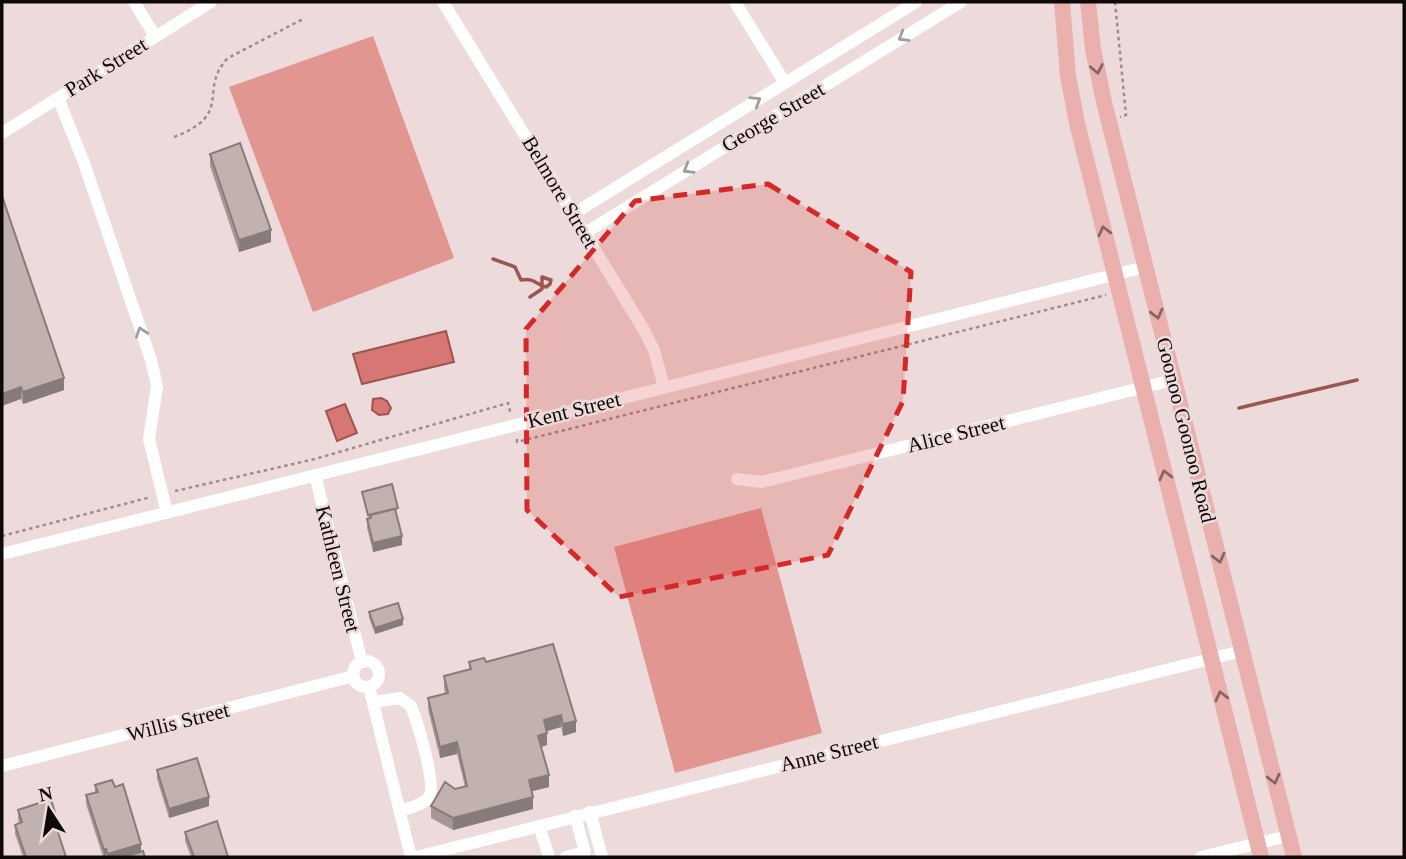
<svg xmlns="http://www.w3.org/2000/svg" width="1406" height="859" viewBox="0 0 1406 859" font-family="Georgia,serif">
	<rect width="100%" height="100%" fill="#ecdbda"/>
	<g fill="#e19691">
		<polygon points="373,36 454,258 313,312 229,87"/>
		<polygon points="761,508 822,733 675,773 614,547"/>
	</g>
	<g fill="#d77672" stroke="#9b5652" stroke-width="2">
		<polygon points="446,331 454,362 362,384 353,354"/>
		<polygon points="381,398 387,401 391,408 388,414 379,415 372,410 373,399"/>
		<polygon points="345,404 357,433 337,441 326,411"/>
	</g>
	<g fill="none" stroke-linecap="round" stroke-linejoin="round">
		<g stroke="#9b5652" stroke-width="3.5">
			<path d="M493,259L515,267L521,280C536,278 534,284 546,287L550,284L551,280L542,277V289L530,297"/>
			<polyline points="1239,408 1357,380"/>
		</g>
		<g stroke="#9a8e8d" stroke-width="2.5" stroke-dasharray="3.5 3.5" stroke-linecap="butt">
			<polyline points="1115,2 1126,115 1120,117"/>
			<path d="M174,137C235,114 197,90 228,58L303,19"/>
			<polyline points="517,439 517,442 1106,295"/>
			<polyline points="175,491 315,459 508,403 511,415"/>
			<polyline points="2,536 151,497"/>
		</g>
		<g stroke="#fff" stroke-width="12">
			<polyline points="134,2 155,36"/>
			<polyline points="443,2 644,330 654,350 664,387"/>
			<polyline points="735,2 785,83"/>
			<polyline points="58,98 83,160 151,360 157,386 149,439 167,513"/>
			<polyline points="2,133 211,2"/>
			<polyline points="573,214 916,2"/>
			<polyline points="585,233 961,2"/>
			<polyline points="315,475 362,662"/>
			<polyline points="737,479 761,482 782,477 1173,380"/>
			<polyline points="2,554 1145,267"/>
			<circle cx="366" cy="674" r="13"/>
			<polyline points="369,687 411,857"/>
			<path d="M373,702L400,698L411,706C417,721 437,785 429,797C424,805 409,808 400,811"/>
			<polyline points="2,766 354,676"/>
			<polyline points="590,812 602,857"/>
			<polyline points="539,826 549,857"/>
			<polyline points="416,857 1242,651"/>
			<polyline points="566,857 585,852 575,816"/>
			<polyline points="1201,857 1288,836"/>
		</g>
		<g stroke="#e9b0ae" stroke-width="16">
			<polyline points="1062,2 1068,76 1077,123 1261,857"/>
			<polyline points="1088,2 1093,49 1104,102 1294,857"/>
		</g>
	</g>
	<g fill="#a69896">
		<polygon points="210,154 271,242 239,252 210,166"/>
		<polygon points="2,196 64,390 23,404 21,399"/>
		<polygon points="362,492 398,511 395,511 402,545 373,552 367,528 368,518"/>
		<polygon points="369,612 403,625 375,634 369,618"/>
		<polygon points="553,644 576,732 563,736 561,727 547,731 547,745 541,747 549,787 532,791 533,809 453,830 431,818 431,806 455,789 465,787 457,754 440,758 428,709 428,698 445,694 444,688 444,676 469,670 469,662 486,662"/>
		<polygon points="157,770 209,806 169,818 157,779"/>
		<polygon points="95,785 141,852 145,857 103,857 86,804 86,795 95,792"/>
		<polygon points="18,810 56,825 66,857 23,857 15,834 15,825 19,823 18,819"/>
		<polygon points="185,832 228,857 191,857 185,841"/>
	</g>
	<g fill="#877c7a">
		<polygon points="271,230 271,242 239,252 239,240"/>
		<polygon points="64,378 64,390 23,404 23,392"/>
		<polygon points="21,387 21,399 2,406 2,394"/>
		<polygon points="402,536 402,545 373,552 373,543"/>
		<polygon points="403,619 403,625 375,634 375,628"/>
		<polygon points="561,715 561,727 544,732 544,720"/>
		<polygon points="576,721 576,732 563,736 563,724"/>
		<polygon points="547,733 547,745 538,748 538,736"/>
		<polygon points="457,742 457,754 440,758 440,747"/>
		<polygon points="549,775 549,787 529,792 529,780"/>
		<polygon points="209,797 209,806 169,818 169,809"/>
		<polygon points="533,797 533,809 453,830 453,818"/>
		<polygon points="141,844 141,853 127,857 108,857 108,854"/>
		<polygon points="106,849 106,857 104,857 104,850"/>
	</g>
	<g fill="#c1b1af" stroke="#877c7a" stroke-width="2">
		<polygon points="240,143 271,230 239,240 210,154"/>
		<polygon points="2,196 64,378 23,392 21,387 2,394"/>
		<polygon points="392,484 398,508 368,515 362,492"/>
		<polygon points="395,509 402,536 373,543 367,519 371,518 371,515"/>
		<polygon points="398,603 403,619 375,628 369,612"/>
		<polygon points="553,644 576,721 563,724 561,715 544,720 547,733 538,736 549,775 529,780 533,797 453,818 431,806 445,782 455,789 467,786 457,742 440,747 428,698 448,693 444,676 471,669 469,662 484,658 486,662"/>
		<polygon points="197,758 209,797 169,809 157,770"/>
		<polygon points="112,780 115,787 123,784 141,844 108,854 106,849 104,850 86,795 98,792 95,785"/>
		<polygon points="51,799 56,816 53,817 66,857 26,857 15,825 22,822 18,810"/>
		<polygon points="217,821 228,857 194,857 185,832"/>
		<polygon points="143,851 145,857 124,857"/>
	</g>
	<defs><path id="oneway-chevron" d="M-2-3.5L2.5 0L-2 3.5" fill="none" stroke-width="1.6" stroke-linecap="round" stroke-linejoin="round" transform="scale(1.75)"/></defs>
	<g stroke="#9f9d9d">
		<use href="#oneway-chevron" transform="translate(903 37) rotate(149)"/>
		<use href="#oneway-chevron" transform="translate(756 101) rotate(-32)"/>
		<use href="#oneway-chevron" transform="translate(688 169) rotate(149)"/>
		<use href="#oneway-chevron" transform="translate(141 332) rotate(-109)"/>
	</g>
	<g stroke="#876564">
		<use href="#oneway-chevron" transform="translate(1097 69) rotate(79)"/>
		<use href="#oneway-chevron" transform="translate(1104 231) rotate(-104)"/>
		<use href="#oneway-chevron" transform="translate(1157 314) rotate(76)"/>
		<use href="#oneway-chevron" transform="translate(1165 475) rotate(-104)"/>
		<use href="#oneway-chevron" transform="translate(1219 558) rotate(76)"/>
		<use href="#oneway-chevron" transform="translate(1221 696) rotate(-104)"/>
		<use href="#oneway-chevron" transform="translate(1274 779) rotate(76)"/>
	</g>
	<path fill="#d62828" fill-opacity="0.2" stroke="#d62828" stroke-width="5" stroke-dasharray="14 9" stroke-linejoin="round" d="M768,184L911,272L903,401L828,555L619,597L527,510L526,329L635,201Z"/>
	<g text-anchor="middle" stroke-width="5" stroke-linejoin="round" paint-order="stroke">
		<g font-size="21" fill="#0f0a09" stroke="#ecdbda">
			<text transform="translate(106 67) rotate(-32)" y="7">Park Street</text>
			<text transform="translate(773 117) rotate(-31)" y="7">George Street</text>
			<text transform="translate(560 192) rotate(59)" y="7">Belmore Street</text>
			<text transform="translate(574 410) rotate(-14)" y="7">Kent Street</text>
			<text transform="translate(1186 430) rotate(76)" y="7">Goonoo Goonoo Road</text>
			<text transform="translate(956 434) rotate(-14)" y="7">Alice Street</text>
			<text transform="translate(338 569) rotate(76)" y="7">Kathleen Street</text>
			<text transform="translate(178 722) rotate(-14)" y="7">Willis Street</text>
			<text transform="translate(829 753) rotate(-14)" y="7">Anne Street</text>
		</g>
	</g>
	<rect width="1406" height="859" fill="none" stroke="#0f0a09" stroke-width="7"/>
	<g transform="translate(49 810) rotate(348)" stroke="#ecdbda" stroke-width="5" paint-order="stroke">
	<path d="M0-5L12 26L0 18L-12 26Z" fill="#0f0a09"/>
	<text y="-10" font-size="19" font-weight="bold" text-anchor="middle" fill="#0f0a09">N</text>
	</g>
</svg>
